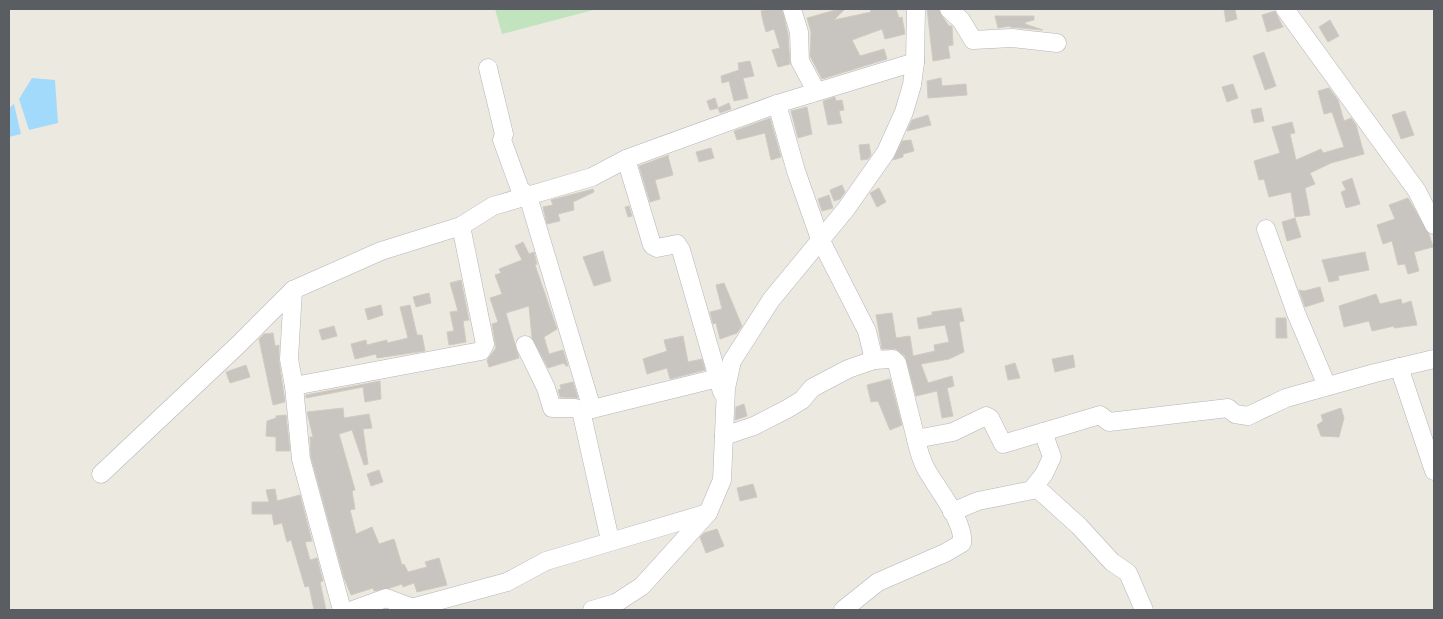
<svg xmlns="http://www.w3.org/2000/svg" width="1443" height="619" viewBox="0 0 1443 619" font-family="Inter,sans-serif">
	<rect width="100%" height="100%" fill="#ece9e1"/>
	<polygon fill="#c1e4be" points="495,9 597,9 502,34"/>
	<g fill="#a2dafc">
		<polygon points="32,78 55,80 58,123 29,130 19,99"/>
		<polygon points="14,104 21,134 9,137 9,108"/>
	</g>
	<g fill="#c8c4bf" stroke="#d1cbc0">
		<polygon points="769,9 782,9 788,34 790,64 778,67 772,50 780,48 774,29 766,32 763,21 761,11"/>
		<polygon points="839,9 845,9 834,20 871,12 870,9 896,9 899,18 902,17 905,34 885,39 882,29 852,40 860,56 884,49 887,59 822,79 810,56 811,32 807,18"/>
		<polygon points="927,9 939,9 942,16 949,26 952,26 953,45 948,46 950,58 933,61"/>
		<polygon points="1224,9 1235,9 1237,19 1226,22"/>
		<polygon points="1275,11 1283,27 1267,32 1262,15"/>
		<polygon points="995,16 1034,16 1034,20 1026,22 1025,24 1043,30 1010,27 1010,26 998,28"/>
		<polygon points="1330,20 1339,36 1328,42 1319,27"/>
		<polygon points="1264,52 1276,86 1265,90 1253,56"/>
		<polygon points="750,61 754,76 743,78 748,98 734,101 729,81 722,83 721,76 739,70 738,63"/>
		<polygon points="941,78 942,86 966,84 967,95 928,98 927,81"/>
		<polygon points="1233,84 1238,98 1227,102 1222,87"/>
		<polygon points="1329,88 1338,100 1344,121 1351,118 1356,125 1364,154 1331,163 1310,173 1315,184 1305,188 1310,215 1295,217 1291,192 1269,197 1264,179 1259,180 1254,161 1280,153 1272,127 1292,122 1295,133 1290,134 1296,160 1321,149 1323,153 1344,147 1332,112 1324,114 1318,91"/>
		<polygon points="835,97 836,101 842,100 844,110 839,111 842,123 828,125 823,101"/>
		<polygon points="715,98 718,108 710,110 707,101"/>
		<polygon points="729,103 731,109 720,113 718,108"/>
		<polygon points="807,107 812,134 798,138 791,111"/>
		<polygon points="1261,108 1264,121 1254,123 1251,110"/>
		<polygon points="1405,111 1414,135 1401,139 1392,115"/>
		<polygon points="928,115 931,125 907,131 912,120"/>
		<polygon points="770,118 781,157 771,160 765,133 737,140 734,131"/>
		<polygon points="911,140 914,151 903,154 903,157 893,160 902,141"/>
		<polygon points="869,144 871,155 868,159 861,160 859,145"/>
		<polygon points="711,148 714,158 699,162 696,152"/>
		<polygon points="669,155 668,156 673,175 655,180 660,199 650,202 639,166"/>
		<polygon points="1352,178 1360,204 1346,208 1341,192 1346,190 1342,182"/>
		<polygon points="842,185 845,192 840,199 834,201 830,190"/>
		<polygon points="879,188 886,202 877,207 870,193"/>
		<polygon points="593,189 594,192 573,202 574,210 558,214 560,221 547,224 543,207 553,205 551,200"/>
		<polygon points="829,195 833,208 822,211 818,199"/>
		<polygon points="1408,198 1429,234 1433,247 1414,252 1419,271 1408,274 1405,264 1398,265 1392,241 1383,244 1377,225 1395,219 1389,205"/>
		<polygon points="629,206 632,216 628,217 625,207"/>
		<polygon points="1295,218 1301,237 1287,241 1282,222"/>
		<polygon points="523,242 529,254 534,252 537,264 535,265 557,329 544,337 549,354 563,350 568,366 566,366 564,363 548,368 532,338 529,306 506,313 519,358 489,367 487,360 496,348 492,324 498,322 490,298 502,294 495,275 501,273 499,269 522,260 515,246"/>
		<polygon points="603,251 611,281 594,286 583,257"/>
		<polygon points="1365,252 1369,270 1338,276 1339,280 1329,282 1322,260"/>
		<polygon points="461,280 469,320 463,321 466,342 449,345 447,332 454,331 450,312 458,311 450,283"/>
		<polygon points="724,283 742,326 737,333 720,339 716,323 713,324 710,312 722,309 716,285"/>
		<polygon points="1320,287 1324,301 1305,307 1299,290 1304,291"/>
		<polygon points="429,293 431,303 416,307 413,297"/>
		<polygon points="1376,294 1380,304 1401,299 1402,304 1411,301 1417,325 1394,328 1394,326 1372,331 1369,321 1344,327 1339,306"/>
		<polygon points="381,305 383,315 368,320 365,309"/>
		<polygon points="410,305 417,335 422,335 425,351 377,358 376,354 355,359 351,344 366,340 367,345 387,340 387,343 408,338 400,307"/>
		<polygon points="961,308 964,321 959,322 964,352 949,359 921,364 928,383 952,376 954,386 947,388 953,416 942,418 937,391 916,396 905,356 896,349 882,349 876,315 892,313 896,338 910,336 913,356 935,351 934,345 949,342 945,325 919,329 917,318 932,315 932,312"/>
		<polygon points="1276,318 1286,318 1287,338 1276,338"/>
		<polygon points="334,326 337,336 322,340 319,330"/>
		<polygon points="273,333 275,346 279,345 279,361 285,402 273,405 259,339 264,334"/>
		<polygon points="683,336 688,362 702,359 705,370 670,379 667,368 647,374 643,359 667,351 664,340"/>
		<polygon points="1073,355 1075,367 1055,372 1052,359"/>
		<polygon points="1015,363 1020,378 1008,380 1005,366"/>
		<polygon points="246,365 250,377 230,383 226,372"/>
		<polygon points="890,379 902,425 890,430 878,401 871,402 867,385"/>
		<polygon points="380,381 381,399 365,402 363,387 306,398 306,395"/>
		<polygon points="573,382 578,398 560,397 558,390 561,389 560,385"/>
		<polygon points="744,404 747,416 735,420 736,407"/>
		<polygon points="343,408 344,418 369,414 372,428 363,429 368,464 364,465 352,430 339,434 355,490 352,491 355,509 350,510 356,534 372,527 379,544 394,539 402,565 404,564 408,572 427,567 425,562 439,558 447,585 417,592 414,583 403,587 402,584 390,588 374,591 373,588 351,595 344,578 311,457 310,437 313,437 307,412"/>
		<polygon points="1341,408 1344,418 1339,437 1321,436 1317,425 1323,421 1321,415"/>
		<polygon points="286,415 290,451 276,451 276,437 266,436 267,421 276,418 276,416"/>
		<polygon points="379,470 383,482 371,486 367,474"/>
		<polygon points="753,484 757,497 740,501 737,488"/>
		<polygon points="275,489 277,501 300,495 312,541 305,542 310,560 317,558 323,581 320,582 326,610 314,610 309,586 305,587 291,540 287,542 282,523 274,525 272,514 252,514 252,502 269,502 266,490"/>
		<polygon points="717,529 724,546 706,553 700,537 704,533"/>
	</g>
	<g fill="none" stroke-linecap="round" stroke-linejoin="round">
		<defs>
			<g id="minor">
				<polyline points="792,9 799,32 800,61 816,91"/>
				<polyline points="949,9 961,20 973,40 1012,38 1057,43"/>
				<polyline points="1285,9 1417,191 1434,225"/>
				<polyline points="488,68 504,134 502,140 520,189 528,196 592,409"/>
				<polyline points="777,104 796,171 820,239 867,331 874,360"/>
				<polyline points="626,159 652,245 657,248 677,244 681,250 722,392"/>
				<polyline points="1266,229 1296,313 1327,386"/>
				<polyline points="293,290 289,359 294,386 301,459 342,610"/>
				<polyline points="525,345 546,388 552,408 575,408 584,412"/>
				<polyline points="1399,367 1434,471"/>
				<polyline points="294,386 481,351 485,344 461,226"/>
				<polyline points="724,436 754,426 787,409 802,400 812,388 848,369 874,360 893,359 897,363 916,439 953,432 986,416 990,418 1003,444 1100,415 1109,422 1228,408 1235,414 1248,416 1286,398 1375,373 1434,359"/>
				<polyline points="101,474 238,345 293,290 381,251 461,226 493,206 592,177 626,159 777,104 915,62"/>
				<polyline points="1033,488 1044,474 1052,457 1043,432"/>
				<polyline points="952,512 978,501 1038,489 1079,526 1112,562 1128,573 1144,610"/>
				<polyline points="610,540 582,415 588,410 718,378"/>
				<polyline points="353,610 386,598 410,607 415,607 507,582 546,561 708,513"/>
				<polyline points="592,610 616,603 642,586 708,513 722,480 726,388 732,361 771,300 846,209 886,152 904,112 912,85 915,62 916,9"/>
				<path d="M843,610L878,582L945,553L962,543C965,522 936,487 926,469C921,459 918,449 916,439"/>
			</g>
		</defs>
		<use href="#minor" stroke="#b2b5b9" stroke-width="19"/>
		<use href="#minor" stroke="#fff" stroke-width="18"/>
	</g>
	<rect width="1443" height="619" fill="none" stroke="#5a5e62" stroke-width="20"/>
</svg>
